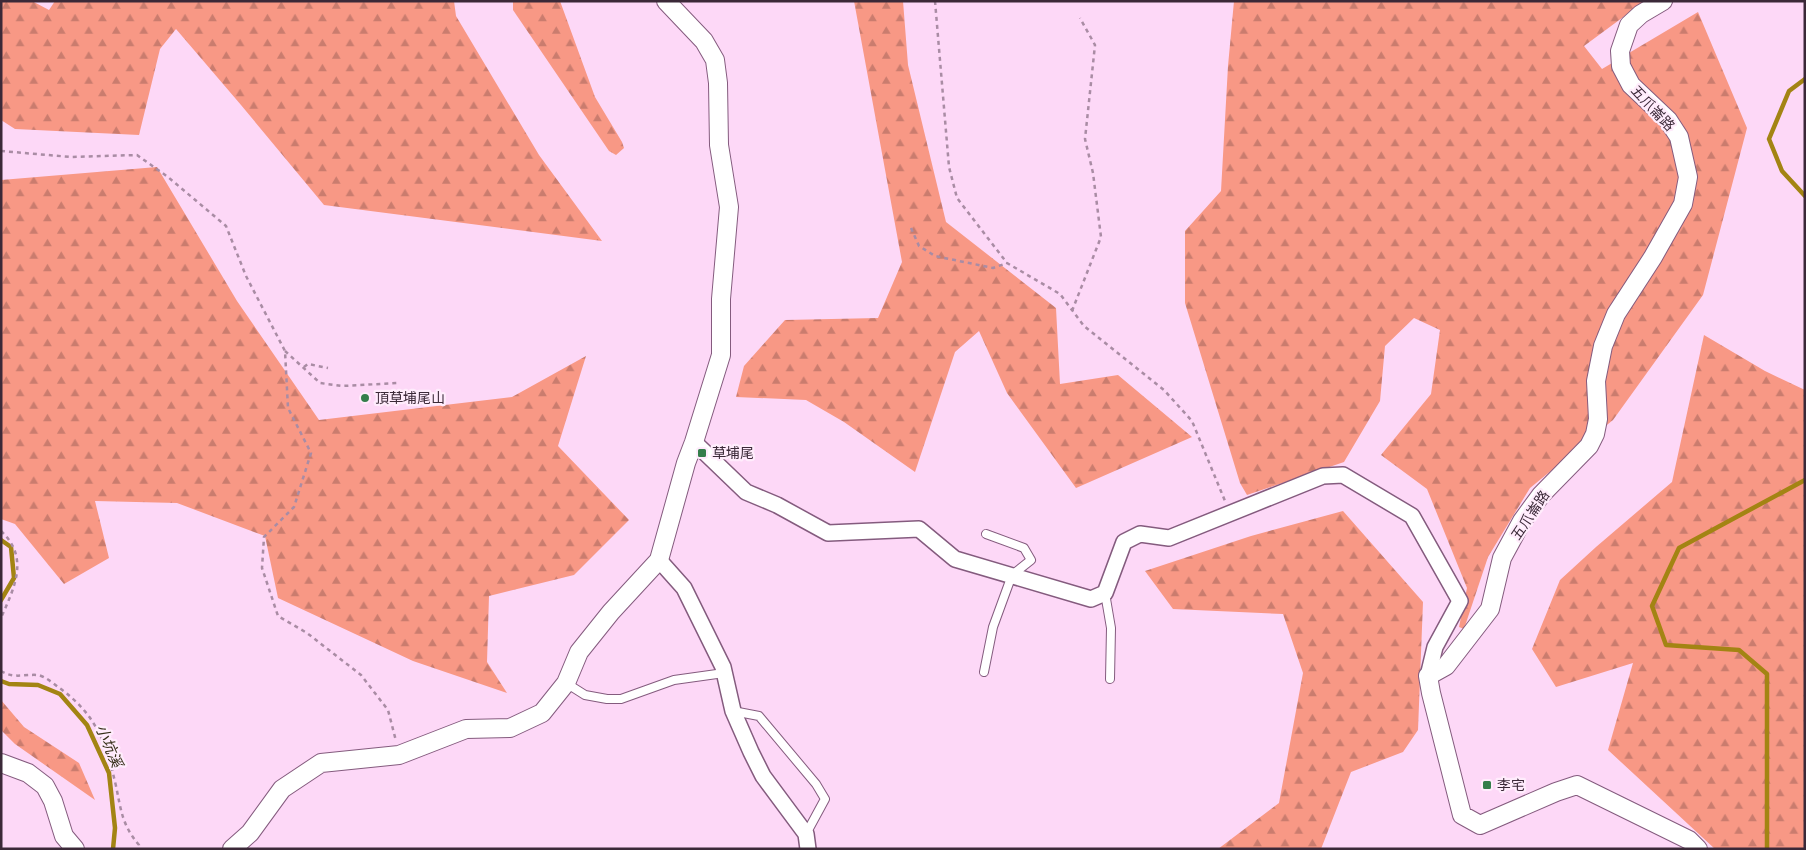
<svg xmlns="http://www.w3.org/2000/svg" width="1806" height="850" viewBox="0 0 1806 850" font-family="'Fira Sans','Noto Sans TC',sans-serif">
	<defs>
		<pattern id="forest-firs" width="22" height="20" patternUnits="userSpaceOnUse" patternTransform="scale(1.25)"><rect width="22" height="20" fill="#f89885"/><path d="M5 1l3.5 6h-7zM16 11l3.5 6h-7z" fill="#ca7c6e"/></pattern>
	</defs>
	<rect width="100%" height="100%" fill="#fdd8f7"/>
	<g fill="url(#forest-firs)">
		<polygon points="1,1 32,1 49,10 55,1 454,1 456,16 539,155 602,241 324,205 241,105 176,29 160,49 139,135 15,129 1,120"/>
		<polygon points="513,1 560,1 595,97 622,142 624,148 616,155 609,151 513,10"/>
		<polygon points="854,1 903,1 908,65 946,222 1056,308 1060,384 1118,375 1192,437 1076,488 1007,393 979,331 955,352 915,472 844,422 806,400 736,397 744,366 785,320 878,318 902,262"/>
		<polygon points="1234,1 1645,1 1584,46 1602,69 1698,12 1747,128 1703,295 1613,420 1530,488 1488,557 1464,629 1459,627 1467,588 1427,489 1381,455 1431,394 1440,330 1414,318 1385,346 1380,401 1344,462 1247,495 1240,483 1185,303 1185,231 1221,191 1228,66"/>
		<polygon points="157,167 237,301 319,420 512,397 586,356 558,446 629,520 574,575 489,596 487,662 507,693 413,661 278,598 265,536 177,503 95,501 109,558 64,584 15,524 1,519 1,180"/>
		<polygon points="1704,335 1765,371 1805,390 1805,849 1715,849 1608,750 1633,663 1556,687 1532,649 1560,580 1596,547 1672,482"/>
		<polygon points="1343,511 1423,602 1418,730 1403,752 1351,772 1321,849 1218,849 1279,803 1303,673 1283,614 1173,609 1145,571 1251,536"/>
		<polygon points="1,700 24,727 79,763 95,800 15,744 1,730"/>
	</g>
	<g fill="none" stroke-linecap="round" stroke-linejoin="round">
		<g stroke="#a38413" stroke-width="4.5">
			<polyline points="1805,79 1789,91 1769,139 1782,171 1805,196"/>
			<polyline points="1,540 11,547 14,578 1,600"/>
			<polyline points="1,681 9,684 38,685 60,694 87,725 109,773 115,828 113,849"/>
			<polyline points="1767,849 1767,674 1739,650 1666,645 1652,606 1679,548 1805,480"/>
		</g>
		<defs>
			<g id="service">
				<polyline points="1105,593 1111,628 1110,679"/>
				<polyline points="984,672 993,627 1012,575 1031,560 1024,548 986,534"/>
				<polyline points="566,683 585,695 607,699 621,699 674,680 724,673"/>
				<polyline points="733,711 759,716 816,784 825,799 806,834"/>
			</g>
			<g id="minor">
				<polyline points="694,442 746,492 777,505 828,533 919,529 955,559 1091,599 1105,593 1124,542 1140,534 1169,538 1323,476 1343,475 1412,516 1460,601 1435,647 1428,676"/>
				<polyline points="659,560 684,588 723,667 733,711 751,752 763,776 806,834 808,849"/>
			</g>
			<g id="tertiary">
				<polyline points="1663,1 1641,14 1629,25 1620,51 1621,66 1631,85 1668,120 1679,137 1688,177 1683,204 1653,257 1616,314 1603,346 1596,381 1598,419 1595,434 1589,446 1541,495 1522,521 1502,558 1490,609 1446,666 1428,676 1431,693 1462,815 1480,825 1556,792 1577,785 1689,840 1698,849"/>
				<polyline points="1,763 28,773 45,786 53,801 64,836 75,849"/>
				<polyline points="232,849 250,833 282,789 321,763 399,755 466,729 510,728 542,713 566,683 579,652 611,612 659,560 686,463 694,442 721,355 721,299 729,207 719,145 718,83 715,60 704,41 666,1"/>
			</g>
		</defs>
		<use href="#service" stroke="#845b7e" stroke-width="10"/>
		<use href="#minor" stroke="#845b7e" stroke-width="18"/>
		<use href="#tertiary" stroke="#845b7e" stroke-width="20"/>
		<g stroke="#a98ca4" stroke-width="2.5" stroke-dasharray="4 4" stroke-linecap="butt">
			<polyline points="935,1 949,167 957,198 1007,263 1060,294 1084,326 1164,390 1192,421 1225,501"/>
			<polyline points="1,151 71,157 137,155 168,177 226,226 246,276 285,351 288,408 311,453 294,507 264,537 262,568 278,616 307,633 361,675 388,710 396,741"/>
			<polyline points="911,228 919,246 935,256 993,268 1007,263"/>
			<polyline points="1072,311 1101,237 1093,173 1085,139 1095,45 1080,18"/>
			<polyline points="285,351 320,383 342,386 398,383"/>
			<polyline points="304,367 308,364 328,368"/>
			<path d="M1,531C30,558 14,588 1,618"/>
			<path d="M1,671C14,679 24,674 38,675C45,676 55,685 61,689C97,716 106,743 116,786C121,810 122,825 139,845V849"/>
		</g>
		<use href="#service" stroke="#fff" stroke-width="8"/>
		<use href="#minor" stroke="#fff" stroke-width="15"/>
		<use href="#tertiary" stroke="#fff" stroke-width="18"/>
	</g>
	<g fill="#347e4b" stroke="#ffecfc" stroke-width="2">
		<circle cx="365" cy="398" r="5"/>
		<rect x="697" y="448" width="10" height="10" rx="2.5"/>
		<rect x="1482" y="780" width="10" height="10" rx="2.5"/>
	</g>
	<g text-anchor="middle" stroke-width="4.5" stroke-linejoin="round" paint-order="stroke">
		<g font-size="14" fill="#3b2938" stroke="#ffecfc">
			<text transform="translate(1653 108) rotate(47)" y="5">五爪崙路</text>
			<text transform="translate(1530 515) rotate(-56)" y="5">五爪崙路</text>
		</g>
		<g font-size="14" fill="#3b2938" stroke="#ffecfc" text-anchor="start">
			<text x="375" y="403">頂草埔尾山</text>
			<text x="712" y="458">草埔尾</text>
			<text x="1497" y="790">李宅</text>
		</g>
		<g font-size="15" font-style="italic" fill="#37301a" stroke="#ffecfc">
			<text transform="translate(109 746) rotate(67)" y="5">小坑溪</text>
		</g>
	</g>
	<rect width="1806" height="850" fill="none" stroke="#3b2938" stroke-width="5"/>
</svg>
